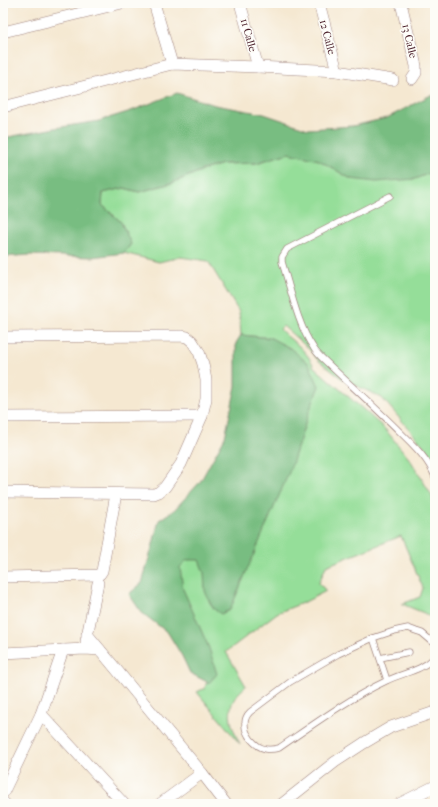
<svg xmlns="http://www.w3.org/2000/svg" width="438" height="807" viewBox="0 0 438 807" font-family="'IM FELL French Canon',serif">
	<rect width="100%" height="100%" fill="#fdfcf7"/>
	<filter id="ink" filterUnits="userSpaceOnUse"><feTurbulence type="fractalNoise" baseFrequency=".025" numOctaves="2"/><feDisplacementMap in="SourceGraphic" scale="8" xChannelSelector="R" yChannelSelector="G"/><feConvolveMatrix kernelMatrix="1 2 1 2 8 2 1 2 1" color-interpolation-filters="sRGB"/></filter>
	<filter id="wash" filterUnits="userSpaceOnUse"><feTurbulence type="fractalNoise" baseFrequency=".012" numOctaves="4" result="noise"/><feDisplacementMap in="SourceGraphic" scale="16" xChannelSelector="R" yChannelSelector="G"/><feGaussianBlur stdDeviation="0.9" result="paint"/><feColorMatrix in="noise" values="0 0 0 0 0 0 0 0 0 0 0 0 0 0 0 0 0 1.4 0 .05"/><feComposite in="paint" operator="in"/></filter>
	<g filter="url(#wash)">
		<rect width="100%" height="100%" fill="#f5e8d1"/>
		<path fill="#95de99" stroke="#707e62" d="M289,153L319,160L351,179H414L435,171V459L382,398L341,378L318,360L308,348L283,326L280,329C286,336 292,340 299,346C305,352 311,359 314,367L364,410L385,429L411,461L432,496L435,514V620L424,613L402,604L420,597L423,588L401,536L326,566L319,583L326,591L305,602L277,613L226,652L246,686C242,690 238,693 235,698C225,713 233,730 240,744L197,692L205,688L208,677L175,566L271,338L241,335L239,312L208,261L180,257L159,262L124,253L131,244L121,222L102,205L103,193L124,188L139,192L172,183L203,170L223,164L256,163Z"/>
		<g fill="#78bd81" stroke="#616e56">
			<polygon points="177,93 215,105 264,114 308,129 353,126 387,118 429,96 435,95 435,171 415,179 376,182 351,179 319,160 289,153 256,163 223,164 203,170 172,183 139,192 124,188 103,193 102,205 121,222 131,244 124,253 92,257 30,255 3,257 3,138 55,128 99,121 131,111"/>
			<polygon points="241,335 271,338 290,348 309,364 319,386 309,412 290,470 230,610 221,614 215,610 210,603 205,591 204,573 199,560 187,560 180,567 183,589 209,648 217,674 209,683 190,673 182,656 168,633 141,612 129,594 142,583 153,544 159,520 174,510 200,482 225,437 236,386 236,343"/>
		</g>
	</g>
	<g filter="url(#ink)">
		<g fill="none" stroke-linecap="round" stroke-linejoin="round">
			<defs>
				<g id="lane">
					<path d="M390,196L287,249L282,257V262C290,287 298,326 313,347C315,351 318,354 321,357C347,382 374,406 399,431C413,445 428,458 435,477"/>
					<polyline points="373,638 387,680"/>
					<path d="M435,644L422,633L416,631L408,628L394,631L373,638L338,654L290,682L250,712C247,715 245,719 245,723C244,734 255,747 266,749C271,750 275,749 279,748C314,724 348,699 386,681C404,672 420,672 435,657"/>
					<polyline points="380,658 409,652"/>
				</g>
				<g id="street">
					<polyline points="154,3 172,64"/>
					<polyline points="240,3 258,67"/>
					<polyline points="319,3 337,71"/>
					<polyline points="401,3 416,66 416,73 412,79"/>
					<polyline points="3,32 122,3"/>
					<polyline points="3,107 172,64 258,67 337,71 393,80"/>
					<polyline points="3,337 182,336 187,337 192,341 199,352 203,364 206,380 206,399 202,416 181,464 165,487 159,492 154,494 3,492"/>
					<polyline points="3,417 202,416"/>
					<polyline points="3,577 97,575 100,574 102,571 116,494"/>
					<polyline points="87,634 202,773 226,804"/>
					<polyline points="86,641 98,583"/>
					<polyline points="3,653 85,649 100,650"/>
					<polyline points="41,714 124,804"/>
					<polyline points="3,793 41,714 63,650"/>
					<polyline points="3,802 5,804"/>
					<polyline points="160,804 202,773"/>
					<polyline points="282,804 335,762 364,743 391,727 435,712"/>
					<polyline points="399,804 435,786"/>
				</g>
			</defs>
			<use href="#lane" stroke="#a0847e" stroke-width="7"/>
			<use href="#street" stroke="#a0847e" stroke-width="12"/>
			<use href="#lane" stroke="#fff" stroke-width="5.5"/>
			<use href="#street" stroke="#fff" stroke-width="11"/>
		</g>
	</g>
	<g text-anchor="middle" stroke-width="3" stroke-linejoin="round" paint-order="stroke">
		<g font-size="11" fill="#4a1f2b" stroke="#fdfcf7">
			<text transform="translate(249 35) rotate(74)" y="4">11 Calle</text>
			<text transform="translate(328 37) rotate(75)" y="4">12 Calle</text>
			<text transform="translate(410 41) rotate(77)" y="4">13 Calle</text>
		</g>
	</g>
	<rect width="438" height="807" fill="none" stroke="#fdfcf7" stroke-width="16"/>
</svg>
